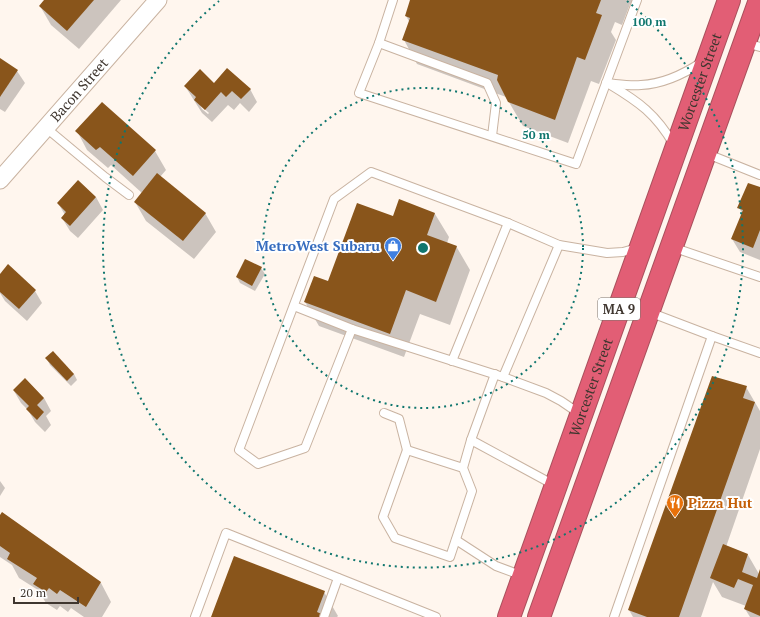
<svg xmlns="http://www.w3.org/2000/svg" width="760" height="617" viewBox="0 0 760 617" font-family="'PT Serif',serif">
	<rect width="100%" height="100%" fill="#fff6ee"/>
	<g fill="#0003" fill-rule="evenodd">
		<polygon points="46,0 121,0 79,49 51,25 40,6"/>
		<polygon points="411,0 636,0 634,2 630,4 622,25 615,22 611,32 616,40 599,84 591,81 568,143 523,126 506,97 417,64 404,40 410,23 406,16"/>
		<polygon points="0,59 17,71 25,83 5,112 0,109"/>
		<path d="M214,84L250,89L257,102L249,112L240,103L234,110L228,105L212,122L202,113L185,86ZM200,105L209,113L208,114L202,109Z"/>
		<polygon points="102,103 155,151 166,170 160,177 205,213 216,232 194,259 146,221 135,202 142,193 111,165 108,168 87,150 77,131"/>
		<polygon points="760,189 760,260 740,252 732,239 743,214 739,208"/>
		<polygon points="96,197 103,210 78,238 70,231 62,218 65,215 58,203"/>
		<polygon points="435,214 449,237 447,243 456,246 470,270 450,325 420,314 404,357 319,326 305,302 328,283 393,217"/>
		<polygon points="261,268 265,274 255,291 240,283 237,277"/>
		<polygon points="0,275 35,291 42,303 27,321 5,301 0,293"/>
		<polygon points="47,359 74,374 77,380 71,386 50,365"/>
		<polygon points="746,387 760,411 760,449 726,547 748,555 759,574 760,572 760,617 750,617 745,609 746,606 722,597 713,582 701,617 633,617 629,610"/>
		<polygon points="14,391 44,398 51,411 46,416 51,425 45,432 35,422 28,410 21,403"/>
		<polygon points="0,481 5,488 0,496"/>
		<polygon points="2,513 101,583 111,602 102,617 84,617 71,608 68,612 60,606 57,610 46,603 38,590 19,578 12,565 0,557 0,517"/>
		<polygon points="324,592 338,616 337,617 212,617"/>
	</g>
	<g fill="#89551b">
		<polygon points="44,0 94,0 67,31 39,6"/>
		<polygon points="410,0 601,0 596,13 602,15 585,60 577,57 555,120 508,102 497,80 498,75 402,40 410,18 405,16"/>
		<polygon points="0,58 18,70 0,97"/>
		<polygon points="227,68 251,89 241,99 232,91 226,97 221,92 205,110 194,100 196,97 184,86 200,69 214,83"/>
		<polygon points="102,102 156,150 133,176 100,147 96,150 75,131"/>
		<polygon points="157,173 206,213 183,241 134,202"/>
		<polygon points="78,180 96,197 70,226 61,218 66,212 57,203"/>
		<polygon points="748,183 760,187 760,230 753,248 731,239 743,210 737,208"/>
		<polygon points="399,199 435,213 427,235 457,246 436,302 406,290 390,334 304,302 314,276 328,281 357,203 393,216"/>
		<polygon points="245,259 262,267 252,286 236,277"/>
		<polygon points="8,264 36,290 19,309 0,292 0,274"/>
		<polygon points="53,351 74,374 67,381 45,358"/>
		<polygon points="712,376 747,386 743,398 755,402 679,617 647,617 628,610"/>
		<polygon points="25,378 44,398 37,405 44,412 37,420 26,409 29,406 13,390"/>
		<polygon points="2,512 101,582 86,607 60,590 57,594 49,588 46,592 33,584 37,578 7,559 10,553 0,546 0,515"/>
		<polygon points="723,544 748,554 742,572 757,578 760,569 760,616 744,609 753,585 738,579 734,588 710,578"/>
		<polygon points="234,556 325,591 317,612 324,615 323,617 211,617"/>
	</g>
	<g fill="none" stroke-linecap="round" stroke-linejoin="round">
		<defs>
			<g id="lane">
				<polyline points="393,0 379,43 359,93 576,164 637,0"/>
				<polyline points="379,43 487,83 496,103 492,136"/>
				<polyline points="745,43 760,47"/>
				<path d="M606,83C618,84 629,86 641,85C663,84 684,74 702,62"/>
				<path d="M609,84C639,102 656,114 674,145"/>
				<polyline points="45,127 105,177 129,195"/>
				<polyline points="705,153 760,175"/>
				<polyline points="672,247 760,277"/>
				<polyline points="294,306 352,329"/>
				<polyline points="712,336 760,353"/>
				<polyline points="452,361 508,223"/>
				<polyline points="495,374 471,440 556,486"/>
				<polyline points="503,377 559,245"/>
				<polyline points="384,413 399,419 407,450"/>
				<polyline points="580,414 561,401 546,393 503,377 352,329 305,448 258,464 239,450 334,199 371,172 508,223 559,245 607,253 623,252 637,248"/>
				<polyline points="463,468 407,450 383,517 395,538 450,557 472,491 463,468 471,440"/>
				<polyline points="456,540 496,566 523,576"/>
				<polyline points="195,617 226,533 436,617"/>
				<polyline points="324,617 338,578"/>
				<polyline points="614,617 712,336 649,312"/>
			</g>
			<g id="street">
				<path id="s1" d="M0,180L158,0"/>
			</g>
			<g id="highway">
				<path id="s2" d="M509,617L729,0"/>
				<polyline points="539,617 760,0"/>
			</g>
		</defs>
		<use href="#lane" stroke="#c9b3a1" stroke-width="10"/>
		<use href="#street" stroke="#c9b3a1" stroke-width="19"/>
		<use href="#highway" stroke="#a9505c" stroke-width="24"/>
		<use href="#lane" stroke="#fff" stroke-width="8"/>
		<use href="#street" stroke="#fff" stroke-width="17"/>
		<use href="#highway" stroke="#e25e75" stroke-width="22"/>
	</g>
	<g fill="none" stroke="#0f766e" stroke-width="2" stroke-dasharray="2 4">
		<circle cx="423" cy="248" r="160"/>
		<path d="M627 1A320 320 0 1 1 219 1"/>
	</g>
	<defs>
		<symbol id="shop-pin" viewBox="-11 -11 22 30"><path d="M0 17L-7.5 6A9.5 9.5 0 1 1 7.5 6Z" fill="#3f7fe0" stroke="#fff"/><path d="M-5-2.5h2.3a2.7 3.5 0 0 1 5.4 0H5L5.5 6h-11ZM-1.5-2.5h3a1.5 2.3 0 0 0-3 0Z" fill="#fff"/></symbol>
		<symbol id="restaurant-pin" viewBox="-11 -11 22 30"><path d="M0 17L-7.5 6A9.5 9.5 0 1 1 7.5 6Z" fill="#e8710a" stroke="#fff"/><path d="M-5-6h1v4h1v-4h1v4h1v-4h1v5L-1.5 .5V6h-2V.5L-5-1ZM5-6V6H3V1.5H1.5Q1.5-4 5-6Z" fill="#fff"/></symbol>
	</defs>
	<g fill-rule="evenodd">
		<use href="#shop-pin" x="383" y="236" width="20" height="27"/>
		<use href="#restaurant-pin" x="665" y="493" width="20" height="27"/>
	</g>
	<g text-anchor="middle" stroke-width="4" stroke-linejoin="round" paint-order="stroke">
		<rect fill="#fff" stroke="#79726d" stroke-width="1" x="598" y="298" width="42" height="22" rx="3"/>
		<g font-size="13" font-weight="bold" fill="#3f362f">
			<text x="619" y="314">MA 9</text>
		</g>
		<g font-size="14" fill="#3f362f" stroke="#fff">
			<text dy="5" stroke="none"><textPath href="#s2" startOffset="568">Worcester Street</textPath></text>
			<text dy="5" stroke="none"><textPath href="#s1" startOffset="120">Bacon Street</textPath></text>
			<text dy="5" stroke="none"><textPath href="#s2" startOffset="244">Worcester Street</textPath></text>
		</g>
		<g font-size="14" font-weight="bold" fill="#366cbe" stroke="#fff" text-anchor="end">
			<text x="380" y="251">MetroWest Subaru</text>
		</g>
		<g font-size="14" font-weight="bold" fill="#c56008" stroke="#fff" text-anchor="start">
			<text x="688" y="508">Pizza Hut</text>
		</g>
	</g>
	<circle cx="423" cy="248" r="6" fill="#0f766e" stroke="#fff" stroke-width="2"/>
	<g font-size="12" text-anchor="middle" font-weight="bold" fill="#0f766e" stroke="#fff" stroke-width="4" stroke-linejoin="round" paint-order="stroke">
		<text x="649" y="26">100 m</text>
		<text x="536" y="139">50 m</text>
	</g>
	<path d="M14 597v6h64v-6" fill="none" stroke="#3f362f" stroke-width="2"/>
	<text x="20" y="597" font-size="12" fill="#3f362f" stroke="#ffffff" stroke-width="3" paint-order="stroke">20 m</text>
</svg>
